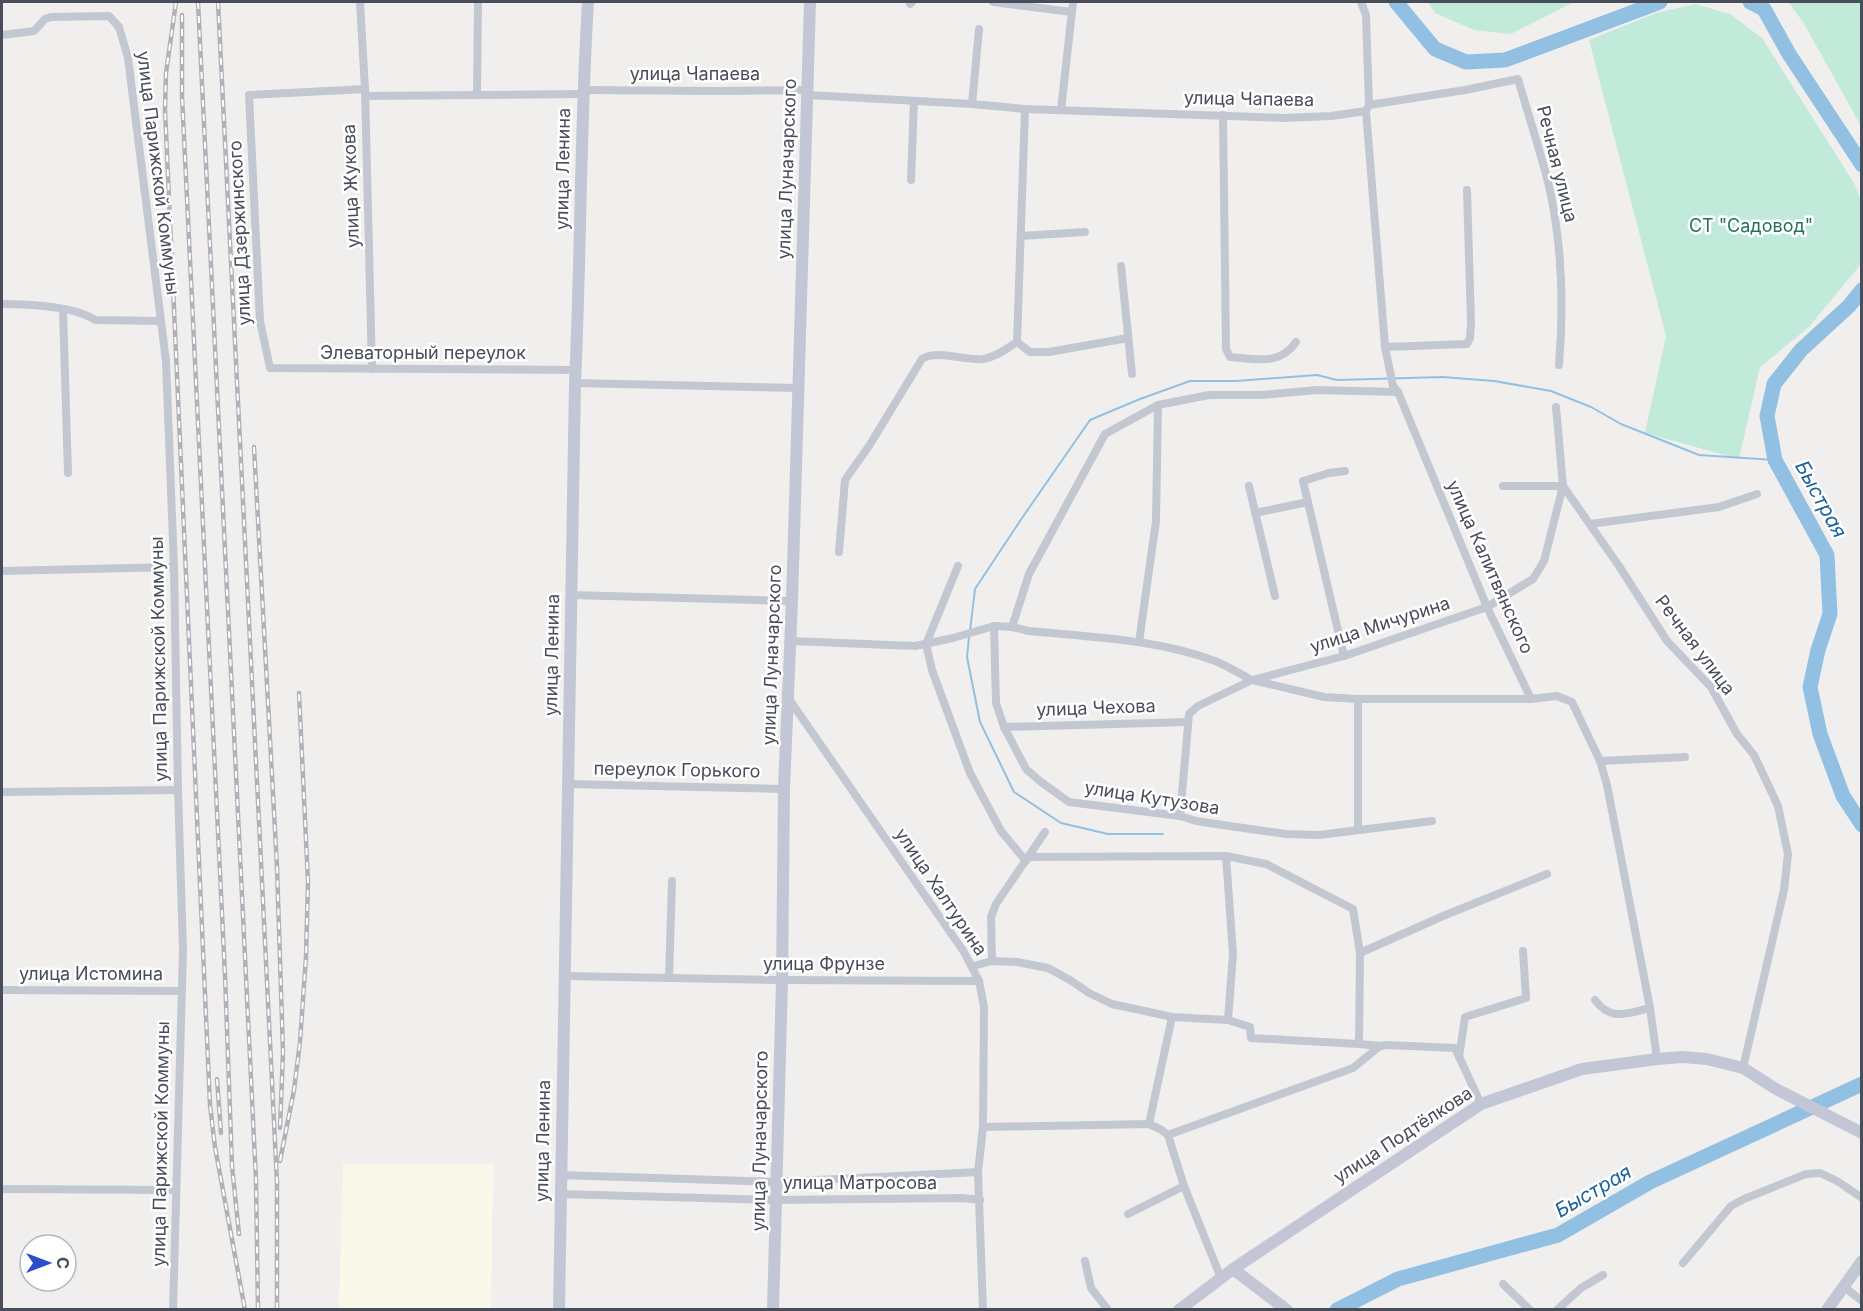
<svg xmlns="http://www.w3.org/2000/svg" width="1863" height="1311" viewBox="0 0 1863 1311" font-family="Inter,sans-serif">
	<rect width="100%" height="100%" fill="#f1efee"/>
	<polygon fill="#faf9e9" points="343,1164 493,1164 491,1309 339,1309"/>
	<g fill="#c1eada">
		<polygon points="1428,2 1574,2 1511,34 1474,30 1435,13"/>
		<polygon points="1788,2 1861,2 1861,126 1803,22"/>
		<polygon points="1695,4 1730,14 1762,38 1854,183 1861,200 1861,264 1809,327 1760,367 1739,459 1645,433 1666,336 1589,40 1656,13"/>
	</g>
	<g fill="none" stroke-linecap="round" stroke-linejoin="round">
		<g stroke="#92c0e3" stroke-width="2">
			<polyline points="970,631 975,589 1022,518 1090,420 1140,399 1190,381 1236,381 1317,375 1337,380 1443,377 1494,381 1551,391 1591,407 1621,424 1699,455 1775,460"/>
			<polyline points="969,637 967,657 980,722 1014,792 1061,823 1108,834 1163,834"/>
		</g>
		<g stroke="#92c0e3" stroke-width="15">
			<polyline points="1396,2 1435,49 1466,62 1505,60 1660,2"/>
			<polyline points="1750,2 1764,9 1789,54 1862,165"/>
			<polyline points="1862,290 1849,306 1801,350 1774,384 1767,416 1775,460 1827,555 1830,614 1818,650 1810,687 1820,734 1843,796 1862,825"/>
			<polyline points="1337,1310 1398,1279 1558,1235 1650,1182 1862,1084"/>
		</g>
		<g stroke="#c3c7d2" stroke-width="8">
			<polyline points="360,2 365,89 372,369"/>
			<polyline points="993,2 1072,12"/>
			<polyline points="1361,2 1366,15 1369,105"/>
			<polyline points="910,4 912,2"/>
			<polyline points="2,35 34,31 45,19 51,17 109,16 119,27 128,58 166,361 174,567 178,790 183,950 173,1310"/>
			<polyline points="365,89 249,95 260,321 270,368 576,370"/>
			<polyline points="582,90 720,91 808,90"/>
			<polyline points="477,95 478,2"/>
			<path d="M808,95L972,104L1025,109L1284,118L1331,116L1366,111L1369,105L1465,90L1518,79C1528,114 1540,150 1549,186C1562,244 1564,305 1559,365"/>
			<polyline points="365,96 582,94"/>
			<polyline points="972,104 979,29"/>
			<polyline points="1061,110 1073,2"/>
			<polyline points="1366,111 1385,347 1393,386 1398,392 1487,607 1531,699 1557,696 1572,702 1600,761 1607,785 1650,1008 1657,1059"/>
			<path d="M1223,115L1226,349L1230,357C1255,359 1280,366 1296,342"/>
			<polyline points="911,180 914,101"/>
			<polyline points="1021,236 1085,232"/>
			<polyline points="1121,266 1132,374"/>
			<path d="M2,304C26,304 75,306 95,320L160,321"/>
			<polyline points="63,310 68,473"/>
			<polyline points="1017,342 1025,109"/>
			<polyline points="1017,342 1030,352 1049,352 1128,338"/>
			<polyline points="1385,347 1467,344 1470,338 1471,323 1467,190"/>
			<polyline points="575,383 798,388"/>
			<polyline points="1556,407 1563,486 1619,566 1667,641 1711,687 1737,734 1754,755 1778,806 1788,854 1784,890 1743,1068"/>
			<polyline points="1249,486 1275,596"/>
			<polyline points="1255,513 1308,502"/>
			<polyline points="1590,524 1719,507 1757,494"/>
			<path d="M839,552L845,480L869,446L922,359C936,349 965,361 983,359C996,357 1006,349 1017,342"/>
			<polyline points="958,566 926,644 932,670 970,773 1001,831 1026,861"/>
			<polyline points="2,571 174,567"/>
			<polyline points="571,595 792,601"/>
			<polyline points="994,626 996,703 1004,727 1026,769 1041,782 1069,802 1180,816 1196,821 1250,829 1286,834 1319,835 1432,821"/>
			<polyline points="1012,627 1029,574 1105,434 1158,405 1209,395 1262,395 1317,390 1398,392"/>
			<path d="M791,641L915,646L953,638L994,626L1012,627L1029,631C1090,637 1156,639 1215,661C1228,666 1240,674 1252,680L1344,656L1487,607L1533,579L1544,561L1563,486H1503"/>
			<polyline points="1139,642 1156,521 1158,405"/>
			<polyline points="1344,656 1303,481 1329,473 1345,471"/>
			<polyline points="789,699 964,952 979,981 984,1007 983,1127 978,1172 983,1310"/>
			<polyline points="1004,727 1188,722"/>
			<polyline points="1600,761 1685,757"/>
			<polyline points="568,784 784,789"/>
			<polyline points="2,792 178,790"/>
			<polyline points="1180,816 1189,714 1198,706 1252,680 1324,697 1358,699 1531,699"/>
			<polyline points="1358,830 1358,699"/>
			<polyline points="1226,856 1233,954 1228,1020"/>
			<polyline points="1029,857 1226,856 1266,864 1353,909 1360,953 1359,1044 1380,1046"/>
			<polyline points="1360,953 1443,916 1547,874"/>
			<polyline points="992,961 991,917 996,904 1045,832"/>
			<polyline points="973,966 992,961 1017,962 1048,968 1070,980 1089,993 1112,1004 1172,1017 1228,1020 1250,1027 1251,1038 1359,1044"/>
			<polyline points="564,976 782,980 979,981"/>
			<polyline points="669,978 672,881"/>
			<polyline points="2,990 181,991"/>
			<path d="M1595,1000C1611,1022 1627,1013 1650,1008"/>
			<polyline points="1459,1057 1465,1017 1526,998 1523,951"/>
			<polyline points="1149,1124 1172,1017"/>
			<polyline points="983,1127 1149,1124 1160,1129 1168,1135 1184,1186 1221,1278"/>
			<polyline points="1168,1135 1353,1068 1380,1046 1387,1045 1455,1048 1481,1104"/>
			<polyline points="560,1175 777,1182 978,1172"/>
			<polyline points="2,1189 176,1190"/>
			<polyline points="560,1194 776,1200 963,1198 980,1200"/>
			<polyline points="1128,1214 1184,1186"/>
			<polyline points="1085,1261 1091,1288 1108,1310"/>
			<polyline points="1683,1263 1731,1206 1744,1199 1806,1174 1820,1173 1837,1181 1862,1198"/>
			<polyline points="1503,1284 1530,1310"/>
			<polyline points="1843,1286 1862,1301"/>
			<polyline points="1557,1310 1581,1288 1603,1275"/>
		</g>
		<g stroke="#c3c7d5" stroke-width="12">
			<polyline points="1233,1269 1287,1310"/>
			<path d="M559,1310L575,383C581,256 580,129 588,2"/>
			<polyline points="773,1310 782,980 784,789 792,601 810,2"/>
			<polyline points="1179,1310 1233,1269 1481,1104 1582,1069 1657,1059 1682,1057 1707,1059 1743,1068 1776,1089 1862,1133"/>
			<polyline points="1827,1310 1862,1261"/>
		</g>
		<defs>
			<g id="rail">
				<polyline points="176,2 166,73 165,110 210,1105 215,1147 245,1310"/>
				<polyline points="198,2 256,1180 258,1310"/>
				<polyline points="218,2 277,1182 277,1310"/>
				<polyline points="182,15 182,96 225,975 232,1166 239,1234"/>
				<polyline points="254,447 277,867 283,1052 280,1128"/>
				<polyline points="217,1079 221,1133"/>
				<polyline points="280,1161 294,1090 300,1042 306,957 308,882 299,693"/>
			</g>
		</defs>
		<use href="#rail" stroke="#b1b2b8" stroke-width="4.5"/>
		<use href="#rail" stroke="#fff" stroke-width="2" stroke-dasharray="7" stroke-linecap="butt"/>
	</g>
	<g text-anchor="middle" stroke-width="5" stroke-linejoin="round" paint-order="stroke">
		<g font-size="18" fill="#484d5a" stroke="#fff">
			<text x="695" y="80">улица Чапаева</text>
			<text transform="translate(1249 99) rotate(1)" y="6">улица Чапаева</text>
			<text transform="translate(1557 164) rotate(76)" y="6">Речная улица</text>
			<text transform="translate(563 169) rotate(-89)" y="6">улица Ленина</text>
			<text transform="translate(787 169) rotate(-88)" y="6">улица Луначарского</text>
			<text transform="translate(158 173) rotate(83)" y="6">улица Парижской Коммуны</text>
			<text transform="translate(351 186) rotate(-92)" y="6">улица Жукова</text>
			<text transform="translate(240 233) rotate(-93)" y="6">улица Дзержинского</text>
			<text x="423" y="359">Элеваторный переулок</text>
			<text transform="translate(1490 567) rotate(66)" y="6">улица Калитвянского</text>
			<text transform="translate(1380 625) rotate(-18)" y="6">улица Мичурина</text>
			<text transform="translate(1695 645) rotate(53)" y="6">Речная улица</text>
			<text transform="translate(552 655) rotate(-89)" y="6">улица Ленина</text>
			<text transform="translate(772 655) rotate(-88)" y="6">улица Луначарского</text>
			<text transform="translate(159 659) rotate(-91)" y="6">улица Парижской Коммуны</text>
			<text transform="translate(1096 708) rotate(-2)" y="6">улица Чехова</text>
			<text transform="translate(677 770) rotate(1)" y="6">переулок Горького</text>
			<text transform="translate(1152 798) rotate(9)" y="6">улица Кутузова</text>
			<text transform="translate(941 892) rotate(56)" y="6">улица Халтурина</text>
			<text x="824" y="970">улица Фрунзе</text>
			<text x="91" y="980">улица Истомина</text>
			<text transform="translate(1403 1135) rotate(-33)" y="6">улица Подтёлкова</text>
			<text transform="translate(543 1141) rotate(-89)" y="6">улица Ленина</text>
			<text transform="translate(760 1141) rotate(-89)" y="6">улица Луначарского</text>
			<text transform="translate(161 1144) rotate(-89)" y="6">улица Парижской Коммуны</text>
			<text x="860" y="1189">улица Матросова</text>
		</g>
		<g font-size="18" fill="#20745d" stroke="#fff">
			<text x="1751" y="232">СТ "Садовод"</text>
		</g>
		<g font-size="20" font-style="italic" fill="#1a639b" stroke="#fff">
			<text transform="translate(1821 499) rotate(61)" y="7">Быстрая</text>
			<text transform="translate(1593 1191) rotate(-30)" y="7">Быстрая</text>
		</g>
	</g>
	<rect width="1863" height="1311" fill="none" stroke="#484d5a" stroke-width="6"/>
	<g transform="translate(48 1263) rotate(90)"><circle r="28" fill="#ffffff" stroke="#b6b8bd" stroke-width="1.5"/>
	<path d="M0-4.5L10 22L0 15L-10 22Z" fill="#2b4dce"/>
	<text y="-9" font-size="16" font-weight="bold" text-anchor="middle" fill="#484d5a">С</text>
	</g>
</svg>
